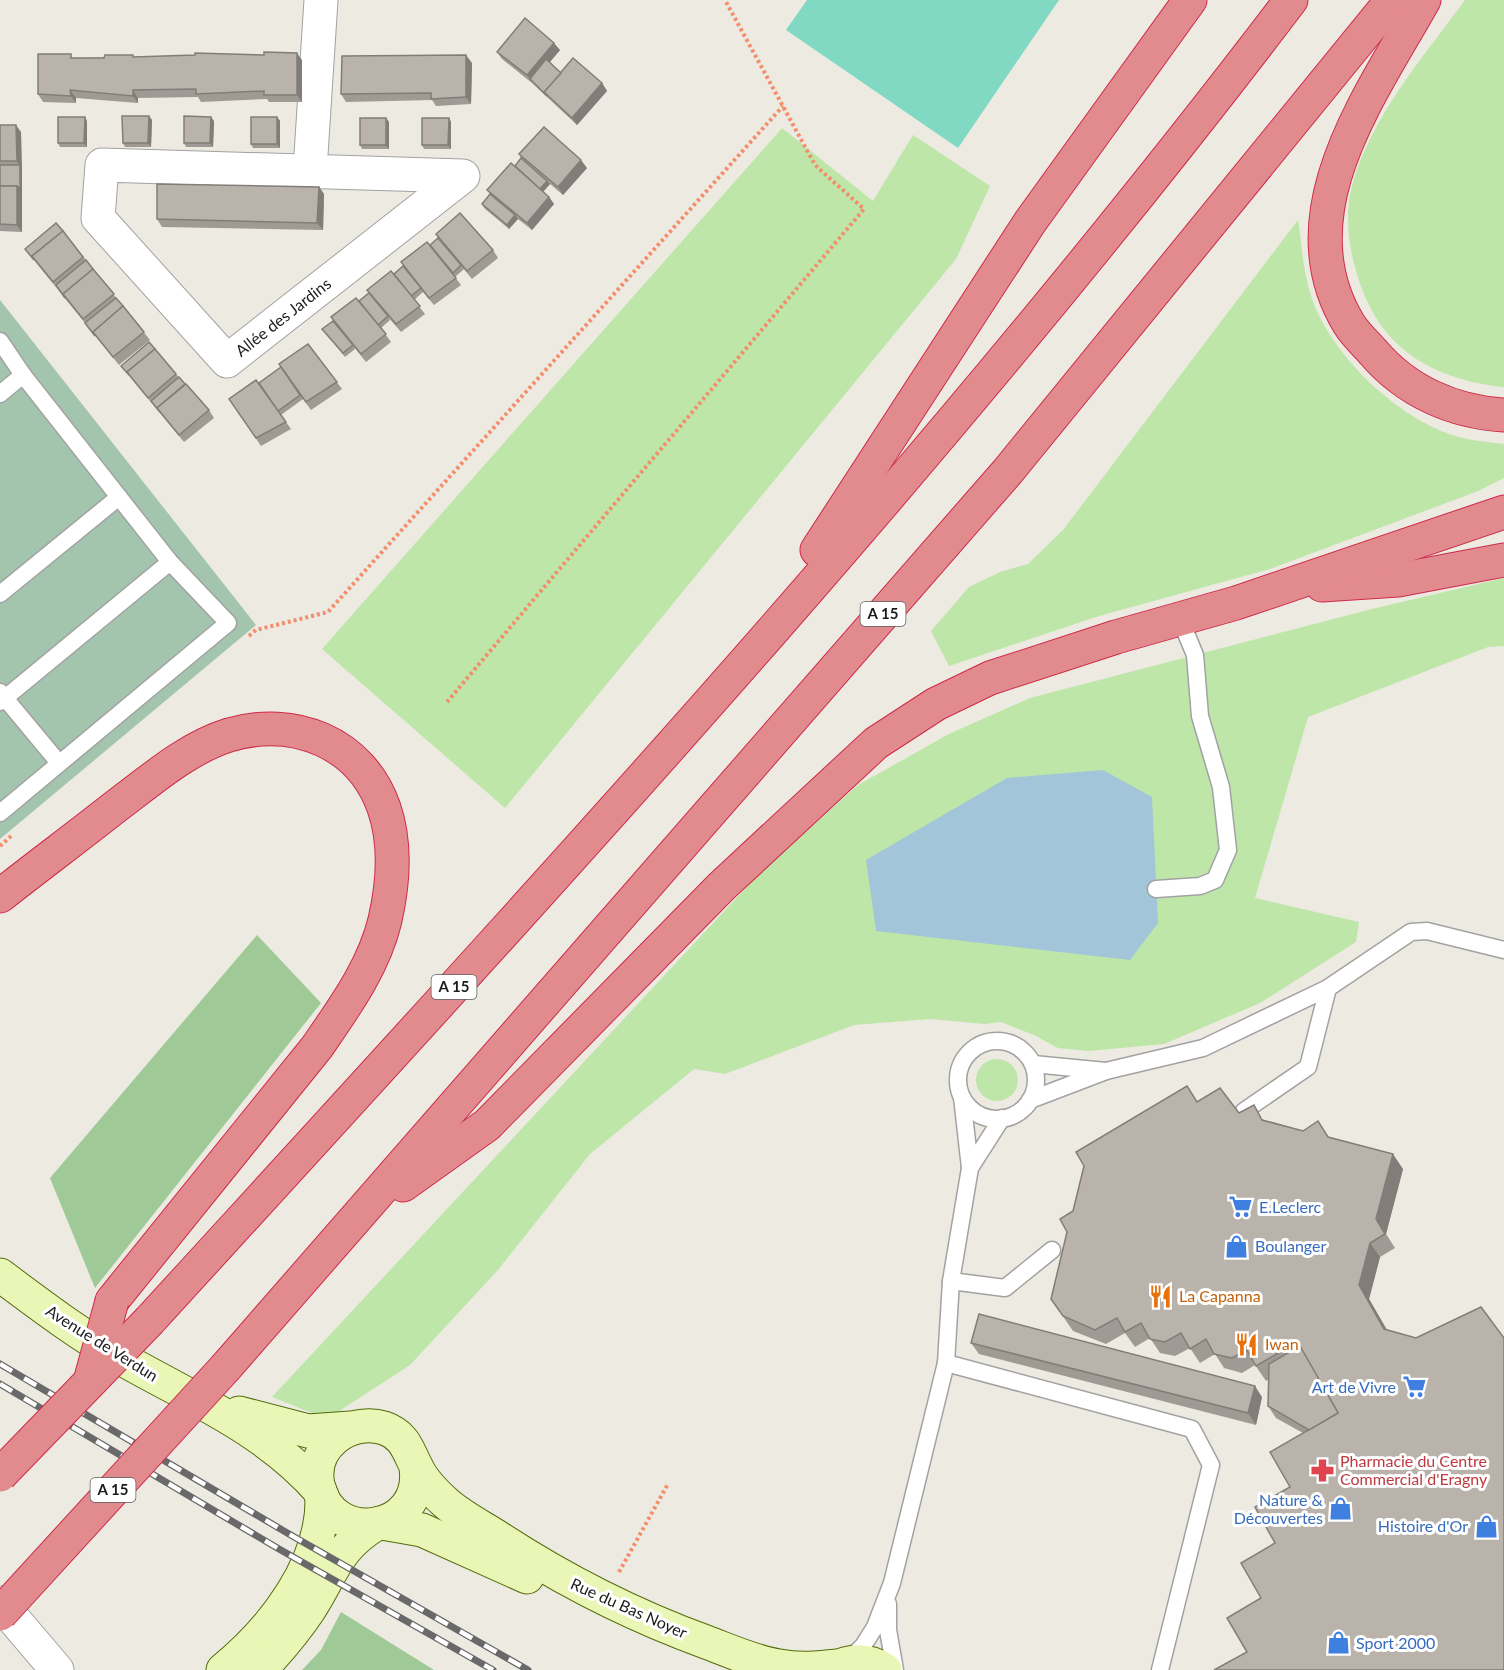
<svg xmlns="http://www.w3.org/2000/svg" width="1504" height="1670" viewBox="0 0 1504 1670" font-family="Lato,sans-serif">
	<rect width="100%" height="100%" fill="#eceae1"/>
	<g fill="#bde6a8">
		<path d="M1465,0H1504V387H1501C1425,377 1375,344 1355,267C1348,243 1345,211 1352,186C1370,118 1424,56 1465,0Z"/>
		<polygon points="782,128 873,201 913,135 990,186 956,259 505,808 322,649"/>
		<path d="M1298,220C1302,245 1303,272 1311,296C1330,355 1400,421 1459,437C1473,441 1489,442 1504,444V478L1478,491L1270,569L1099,616L949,666L931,631L969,587L1000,572L1028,564L1063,530Z"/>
		<polygon points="1504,578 1504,646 1488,647 1308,717 1255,898 1359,922 1356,942 1260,1003 1164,1044 1089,1051 1058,1048 1034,1035 1001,1022 985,1024 930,1019 854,1025 725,1074 694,1069 590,1154 497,1271 410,1365 327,1419 272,1397 756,877 858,785 949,734 1030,698 1372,609"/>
		<circle cx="997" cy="1080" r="21"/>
	</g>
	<g fill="#9fca97">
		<polygon points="257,935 321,1003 95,1288 50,1178"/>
		<polygon points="341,1612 434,1670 302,1670 321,1650"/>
	</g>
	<polygon fill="#a3c4ad" points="0,300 256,625 0,839"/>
	<polygon fill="#81d9c4" points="807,0 1059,0 958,148 786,30"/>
	<polygon fill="#a2c5d9" points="1103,770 1152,797 1158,923 1130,960 876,931 866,860 1007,778"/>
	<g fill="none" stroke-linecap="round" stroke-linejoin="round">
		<defs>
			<g id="lane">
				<polyline points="0,341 23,375 170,562 228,623 0,813"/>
				<polyline points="0,394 23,375"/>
				<polyline points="0,594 119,497"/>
				<polyline points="0,692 59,763"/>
				<polyline points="0,702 170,562"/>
				<polyline points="1156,889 1200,886 1215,880 1228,850 1221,787 1200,716 1195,655 1180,619"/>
				<circle cx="997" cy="1080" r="39"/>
				<polyline points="1106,1071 1203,1048 1328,988 1411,932 1427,931 1504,950"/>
				<polyline points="962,1097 970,1168 1002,1118"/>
				<polyline points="1030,1100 1106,1071 1033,1064"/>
				<polyline points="1244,1111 1308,1067 1328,988"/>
				<polyline points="951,1281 1005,1288 1052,1250"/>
				<polyline points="946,1363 1192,1429 1211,1465 1160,1670"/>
				<polyline points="888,1604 888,1630 895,1670"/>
				<polyline points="848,1661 863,1646 875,1627 892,1583 946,1363 951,1281 970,1168"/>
			</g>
			<g id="street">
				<polygon points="102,165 463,176 227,361 98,218"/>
				<polyline points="310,170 321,0"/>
				<polyline points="0,1603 57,1670"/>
			</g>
			<g id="secondary">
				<path d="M0,1275C40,1305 81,1336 124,1360C193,1399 267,1430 320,1491"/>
				<polyline points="239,1413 308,1431 351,1428"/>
				<path d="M416,1468C425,1532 332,1548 318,1485C310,1447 349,1417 384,1428C405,1435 408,1451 417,1468C423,1481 436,1494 446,1503C462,1517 482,1527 499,1538C565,1581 632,1615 706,1642C730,1651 754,1662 779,1666C799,1670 819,1668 838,1666"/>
				<polyline points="382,1523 422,1530 527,1577"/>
				<path d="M223,1670C273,1629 324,1564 322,1496"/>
				<path d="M260,1670C277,1652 295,1631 309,1610C333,1573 336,1548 376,1524"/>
				<path d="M832,1670C850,1659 868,1659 885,1670"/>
			</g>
			<g id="highway">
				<path d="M1424,0C1371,95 1282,214 1349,324C1355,334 1365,343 1373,352C1406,391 1453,412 1504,415"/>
				<polyline points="817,550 1030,222 1190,0"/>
				<polyline points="1322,585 1398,580 1504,560"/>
				<path d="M0,896C38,866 77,837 115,807C150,781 187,748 229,735C294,716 361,742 384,808C396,843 393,885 385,920C374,967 343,1009 317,1047L112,1301"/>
				<polyline points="403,1185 487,1125 722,886 876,743 936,704 990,678 1116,637 1236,603 1504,512"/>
				<path d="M150,1320C542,891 939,463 1291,0"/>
				<polyline points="226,1367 1008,471 1392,0"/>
			</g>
		</defs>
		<use href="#lane" stroke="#a2a2a2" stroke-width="19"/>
		<use href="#street" stroke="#a2a2a2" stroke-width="35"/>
		<use href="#secondary" stroke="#526c09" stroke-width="35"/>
		<use href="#highway" stroke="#ce2a4a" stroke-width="35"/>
		<g stroke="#f48d6b" stroke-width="4" stroke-dasharray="3 3" stroke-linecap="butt">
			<polyline points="249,636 256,630 328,612 783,106"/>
			<polyline points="447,702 864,209 815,165 725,0"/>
			<polyline points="0,846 11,836"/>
			<polyline points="619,1572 668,1484"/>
		</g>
		<use href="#lane" stroke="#fff" stroke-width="16"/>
		<use href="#street" stroke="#fff" stroke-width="33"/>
		<use href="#secondary" stroke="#e9f6b5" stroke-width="33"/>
		<use href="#highway" stroke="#e28b8e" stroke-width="33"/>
		<defs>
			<g id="rail">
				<polyline points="0,1364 289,1534 528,1670"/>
				<polyline points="0,1384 279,1549 493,1670"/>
			</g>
		</defs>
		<use href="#rail" stroke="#696969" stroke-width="7"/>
		<use href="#rail" stroke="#fff" stroke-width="4.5" stroke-dasharray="14" stroke-linecap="butt"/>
		<defs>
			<g id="highway-bridge">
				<polyline points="91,1378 112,1301"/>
				<polyline points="0,1475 150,1320"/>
				<polyline points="0,1614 226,1367"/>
			</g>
		</defs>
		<use href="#highway-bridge" stroke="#ce2a4a" stroke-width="35" stroke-linecap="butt"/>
		<use href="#highway-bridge" stroke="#e28b8e" stroke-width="33"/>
	</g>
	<g fill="#9f9a93">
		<polygon points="560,50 550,62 561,73 602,83 607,91 577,125 532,83 502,59 497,52"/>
		<polygon points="134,57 302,60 302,102 269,102 267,99 201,102 198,97 138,98 138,103 76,98 76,103 43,102 38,94 74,58"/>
		<polygon points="472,63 471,104 436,106 432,100 346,102 341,94"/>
		<polygon points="149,116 152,120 151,147 125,147 123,143"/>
		<polygon points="277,117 280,121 280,148 253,148 251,144"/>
		<polygon points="386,118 389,122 389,149 362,149 360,145"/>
		<polygon points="449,118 451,122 451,149 424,149 422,145"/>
		<polygon points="87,121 87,147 60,147 58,143"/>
		<polygon points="214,121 213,147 186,147 184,143"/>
		<polygon points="0,125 21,132 22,232 0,231"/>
		<polygon points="519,154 587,168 563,195 549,183 550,184 543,192 549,197 554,204 532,230 518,219 509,229 484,208 482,204 490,194 487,190 515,166 521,158"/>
		<polygon points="319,187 324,194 323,230 162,227 157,219"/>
		<polygon points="63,231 150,340 119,365 25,249"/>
		<polygon points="430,245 493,250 498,258 472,279 463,268 464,269 455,277 461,285 434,305 423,292 414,300 425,314 401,332 388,317 390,320 381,328 391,342 366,362 354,347 355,349 345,357 322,329"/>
		<polygon points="308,344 342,389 311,410 303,399 281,415 291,429 261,446 229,399 259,383 281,367"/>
		<polygon points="121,366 176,374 209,410 214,418 184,442"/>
		<polygon points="1198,1101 1239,1113 1330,1138 1403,1169 1386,1234 1395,1248 1380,1257 1369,1299 1387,1330 1247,1652 1303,1433 1276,1418 1268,1406 1269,1379 1266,1381 1255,1365 1242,1373 1224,1368 1215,1354 1200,1363 1190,1348 1175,1356 1160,1353 1150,1338 1135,1347 1125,1333 1106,1344 1073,1331 1051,1299 1084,1166"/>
		<polygon points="971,1343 1262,1397 1256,1425 979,1354"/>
	</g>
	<g fill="#827d78">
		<polygon points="554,43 560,50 533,82 527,75"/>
		<polygon points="297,53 302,60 302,102 297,95"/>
		<polygon points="466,55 472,63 471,104 466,97"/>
		<polygon points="602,83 607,91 577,125 572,118"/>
		<polygon points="70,90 76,98 76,103 71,96"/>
		<polygon points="133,90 138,98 138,103 133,96"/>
		<polygon points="149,116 152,120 151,147 148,143"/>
		<polygon points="85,117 87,121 87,147 84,143"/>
		<polygon points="211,117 214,121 213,147 210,143"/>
		<polygon points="277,117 280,121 280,148 277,144"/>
		<polygon points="386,118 389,122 389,149 386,145"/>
		<polygon points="449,118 451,122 451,149 448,145"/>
		<polygon points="16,125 21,132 22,169 17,161"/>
		<polygon points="581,160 587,168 563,195 558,187"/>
		<polygon points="20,165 22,169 22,232 17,225 17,186"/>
		<polygon points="547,181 550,184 542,193 539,189"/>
		<polygon points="319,187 324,194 323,230 317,223"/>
		<polygon points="549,197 554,204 532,230 527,223"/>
		<polygon points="515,215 518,219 509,229 507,225"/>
		<polygon points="1393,1154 1403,1169 1386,1234 1395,1248 1376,1219"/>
		<polygon points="1370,1243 1380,1257 1369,1299 1395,1344 1384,1329 1359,1285"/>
		<polygon points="1255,1386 1262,1397 1256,1425 1248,1413"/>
	</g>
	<g fill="#b9b3ab" stroke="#827d78" stroke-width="1.5">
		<polygon points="525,18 554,43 527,75 497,52"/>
		<polygon points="264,52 297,53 297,95 264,95 264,91 196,94 196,89 133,90 133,96 70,90 71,96 38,94 38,54 71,54 71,58 104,58 105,55 133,55 133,57 195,55 195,53 264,55"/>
		<polygon points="466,55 466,97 431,99 431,93 341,94 342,56"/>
		<polygon points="573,58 602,83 572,118 544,92"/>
		<polygon points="546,59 561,73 544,92 547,96 530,79"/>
		<polygon points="122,116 149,116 148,143 123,143"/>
		<polygon points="184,116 211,117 210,143 184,143"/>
		<polygon points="58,117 85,117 84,143 58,143"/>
		<rect x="251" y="117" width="26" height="27"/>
		<rect x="360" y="118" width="26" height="27"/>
		<polygon points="422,118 449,118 448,145 422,145"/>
		<polygon points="0,125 16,125 17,161 0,161"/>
		<polygon points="544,127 581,160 558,187 519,154"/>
		<polygon points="521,158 547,181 540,189 515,166"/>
		<polygon points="511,163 549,197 527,223 487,190"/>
		<polygon points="0,165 20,165 20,189 17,186 0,186"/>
		<polygon points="157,184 319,187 317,223 157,219"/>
		<polygon points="0,186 17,186 17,225 0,224"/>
		<polygon points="490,194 515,215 507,225 482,204"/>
		<polygon points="460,213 493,250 467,271 436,234"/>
		<polygon points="56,223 63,231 32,256 34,260 25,249"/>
		<polygon points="63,231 83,257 53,282 32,256"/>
		<polygon points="438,238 461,265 453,273 430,245"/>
		<polygon points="427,242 456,278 429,298 401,262"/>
		<polygon points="86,260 93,269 63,294 65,298 56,285"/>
		<polygon points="403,266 421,288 411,296 394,274"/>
		<polygon points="93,269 114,294 83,319 63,294"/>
		<polygon points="391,271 420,306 396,324 367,290"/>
		<polygon points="369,293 388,316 378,325 359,301"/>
		<polygon points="116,298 123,306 93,332 95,336 85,323"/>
		<polygon points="356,298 386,334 361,354 331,317"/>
		<polygon points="123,306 144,332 113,357 93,332"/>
		<polygon points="333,321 353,345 343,353 322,329"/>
		<polygon points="149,342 155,349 127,372 129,375 121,366"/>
		<polygon points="308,344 337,382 306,402 279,364"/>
		<polygon points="155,349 176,374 148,398 127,372"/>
		<polygon points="281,367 300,395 278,411 259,383"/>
		<polygon points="179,377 185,384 157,408 159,411 151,401"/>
		<polygon points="256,380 286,422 256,438 229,399"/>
		<polygon points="186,384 209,410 179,435 157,408"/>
		<polygon points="1187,1086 1197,1102 1220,1088 1239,1113 1254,1105 1262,1120 1303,1131 1318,1121 1328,1137 1393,1154 1376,1219 1385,1234 1370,1243 1359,1285 1384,1329 1416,1338 1481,1307 1504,1338 1504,1670 1214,1670 1247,1652 1227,1618 1261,1598 1241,1563 1275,1543 1255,1507 1290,1487 1270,1452 1338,1413 1297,1342 1256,1366 1247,1350 1232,1358 1214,1354 1206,1339 1190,1349 1181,1333 1165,1342 1150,1339 1141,1323 1125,1332 1117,1318 1095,1330 1063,1316 1051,1299 1067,1232 1060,1219 1073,1211 1084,1166 1076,1152"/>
		<polygon points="979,1314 1255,1386 1248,1413 971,1343"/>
		<polygon points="1300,1346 1338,1413 1309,1430 1268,1406 1269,1364"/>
	</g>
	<defs>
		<symbol id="supermarket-bare" viewBox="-9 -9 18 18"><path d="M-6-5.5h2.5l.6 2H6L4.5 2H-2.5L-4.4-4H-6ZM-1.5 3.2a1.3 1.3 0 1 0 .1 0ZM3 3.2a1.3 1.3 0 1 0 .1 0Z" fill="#3f7fe0" stroke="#fff" stroke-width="2.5" paint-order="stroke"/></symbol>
		<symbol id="shop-bare" viewBox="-9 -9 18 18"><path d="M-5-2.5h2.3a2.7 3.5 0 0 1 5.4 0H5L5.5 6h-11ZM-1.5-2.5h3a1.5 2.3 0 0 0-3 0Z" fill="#3f7fe0" stroke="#fff" stroke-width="2.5" paint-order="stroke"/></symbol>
		<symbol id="restaurant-bare" viewBox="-9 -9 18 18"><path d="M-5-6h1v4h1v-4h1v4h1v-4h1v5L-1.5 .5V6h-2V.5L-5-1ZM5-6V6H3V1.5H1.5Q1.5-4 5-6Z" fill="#e8710a" stroke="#fff" stroke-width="2.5" paint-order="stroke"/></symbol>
		<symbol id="pharmacy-bare" viewBox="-9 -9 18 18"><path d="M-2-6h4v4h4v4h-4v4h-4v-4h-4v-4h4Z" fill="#e0444e" stroke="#fff" stroke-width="2.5" paint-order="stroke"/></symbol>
	</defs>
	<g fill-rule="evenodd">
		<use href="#supermarket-bare" x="1224" y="1190" width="33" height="33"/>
		<use href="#shop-bare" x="1220" y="1230" width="33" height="33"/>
		<use href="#restaurant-bare" x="1144" y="1280" width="33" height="33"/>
		<use href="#restaurant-bare" x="1230" y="1328" width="33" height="33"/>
		<use href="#supermarket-bare" x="1398" y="1370" width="33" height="33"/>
		<use href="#pharmacy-bare" x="1306" y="1454" width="33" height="33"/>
		<use href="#shop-bare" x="1324" y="1492" width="33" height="33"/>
		<use href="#shop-bare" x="1470" y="1510" width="33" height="33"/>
		<use href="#shop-bare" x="1322" y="1626" width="33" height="33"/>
	</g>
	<g text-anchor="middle" stroke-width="6" stroke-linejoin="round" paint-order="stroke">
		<g fill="#fff" stroke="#5f5f5f" stroke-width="1.5">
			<rect x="860.5" y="602" width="45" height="24" rx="4.5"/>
			<rect x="431.5" y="975" width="45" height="24" rx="4.5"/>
			<rect x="90.5" y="1478" width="45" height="24" rx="4.5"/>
		</g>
		<g font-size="15" font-weight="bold" fill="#1b1b1b">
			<text x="883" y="619">A 15</text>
			<text x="454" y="992">A 15</text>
			<text x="113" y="1495">A 15</text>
		</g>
		<g font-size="16" fill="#1b1b1b" stroke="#fff">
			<text transform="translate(283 317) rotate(-38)" y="6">Allée des Jardins</text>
			<text transform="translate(102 1343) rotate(32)" y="6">Avenue de Verdun</text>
			<text transform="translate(629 1608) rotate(24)" y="6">Rue du Bas Noyer</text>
		</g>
		<g font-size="16" fill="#366cbe" stroke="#fff" text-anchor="start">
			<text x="1259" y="1213">E.Leclerc</text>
			<text x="1255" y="1252">Boulanger</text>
			<text x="1396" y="1393" text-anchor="end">Art de Vivre</text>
			<text x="1323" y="1506" text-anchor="end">Nature &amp;<tspan x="1323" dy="18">Découvertes</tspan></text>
			<text x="1468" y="1532" text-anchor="end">Histoire d'Or</text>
			<text x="1356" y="1649">Sport 2000</text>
		</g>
		<g font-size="16" fill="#c56008" stroke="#fff" text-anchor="start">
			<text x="1179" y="1302">La Capanna</text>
			<text x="1265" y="1350">Iwan</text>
		</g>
		<g font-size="16" fill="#be3a42" stroke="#fff" text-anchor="start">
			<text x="1340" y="1467">Pharmacie du Centre<tspan x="1340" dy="18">Commercial d'Eragny</tspan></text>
		</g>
	</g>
</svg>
